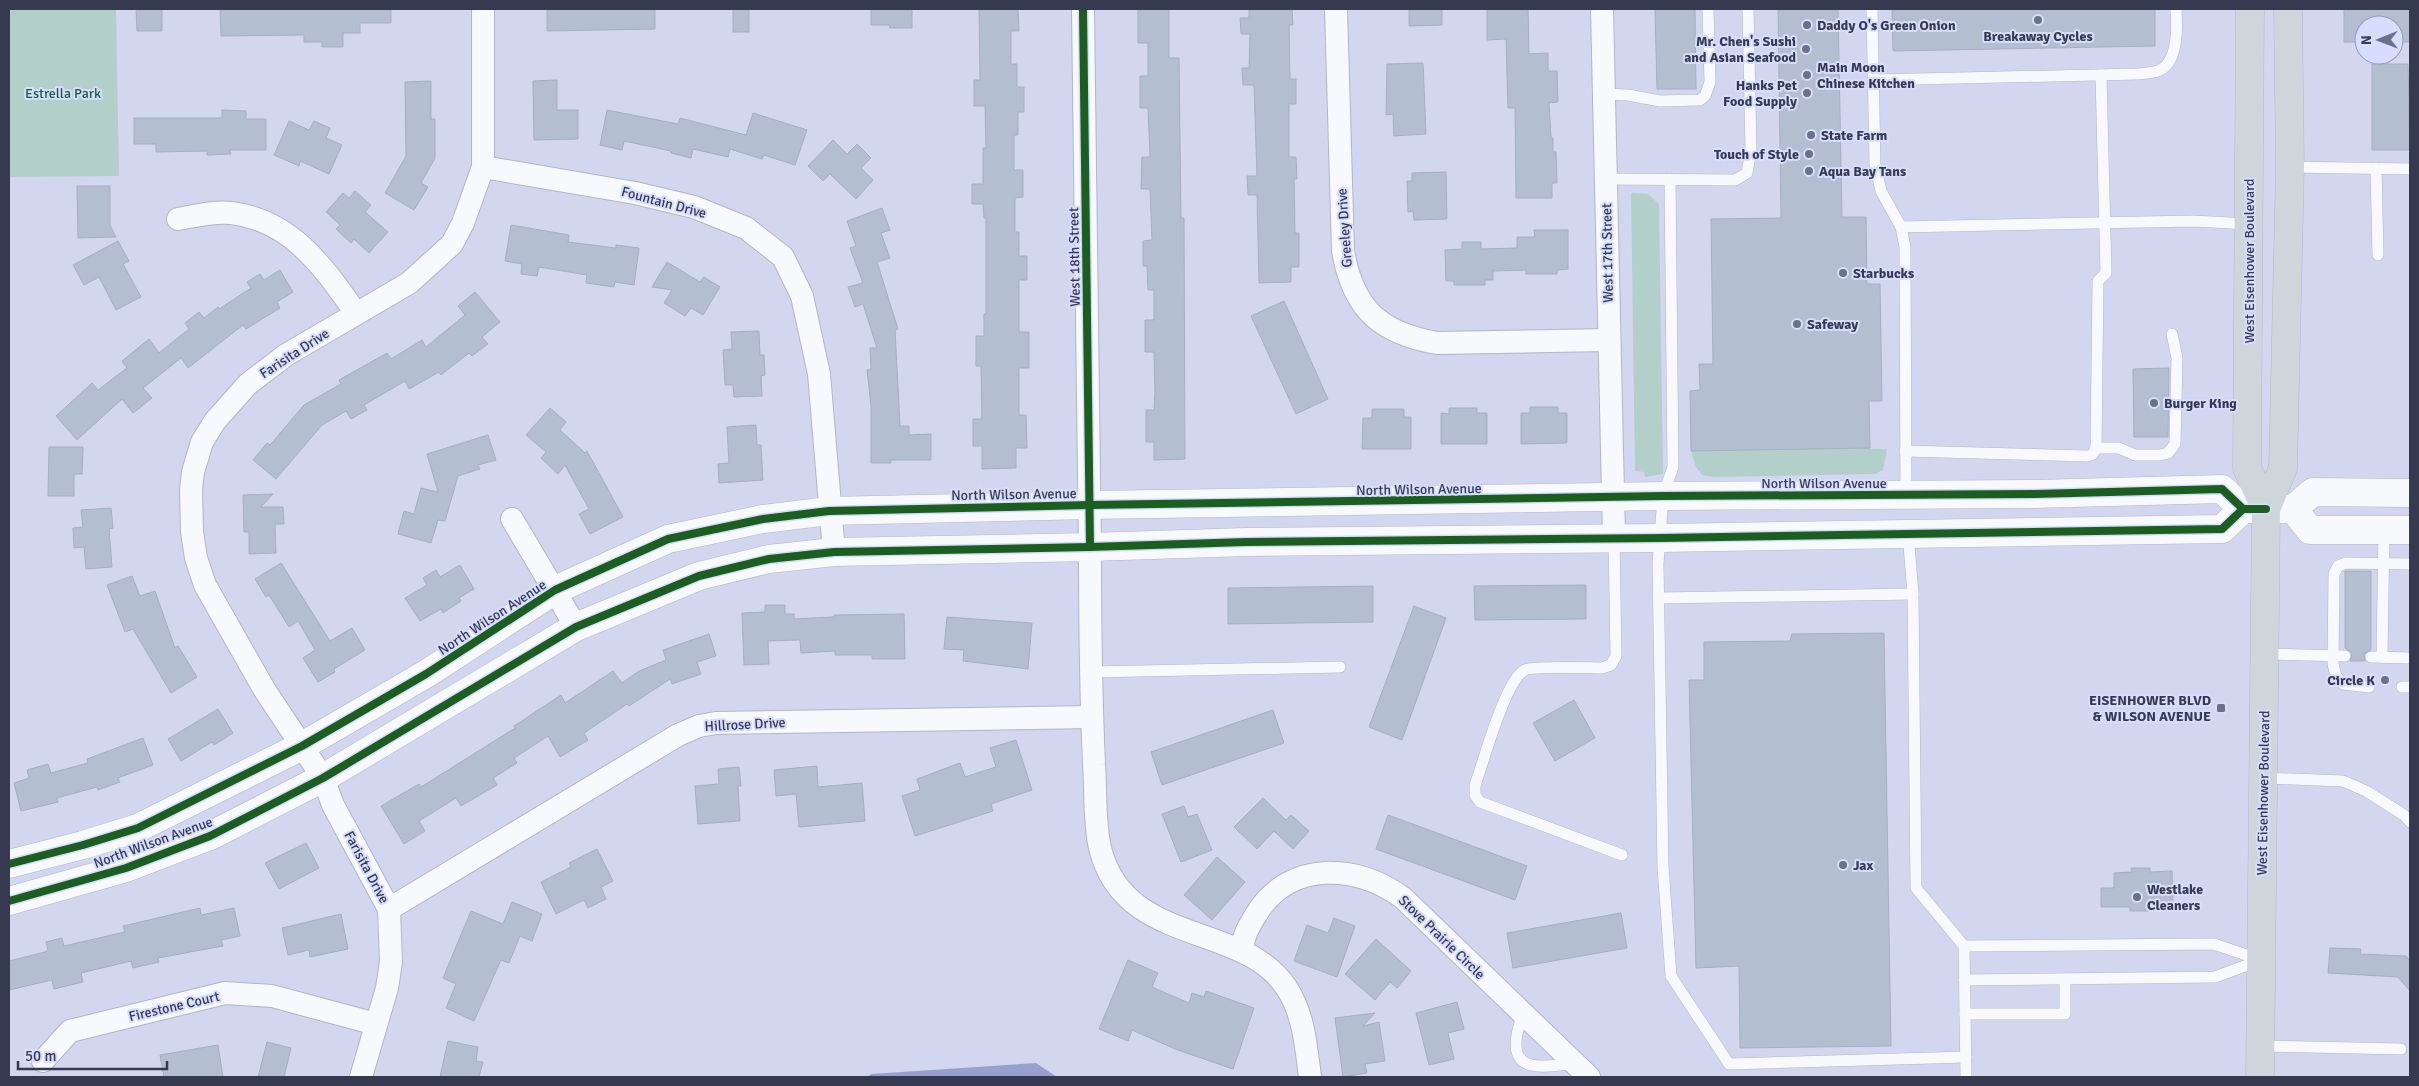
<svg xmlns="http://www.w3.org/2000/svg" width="2419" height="1086" viewBox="0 0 2419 1086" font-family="Signika,sans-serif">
	<rect width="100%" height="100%" fill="#d2d7ef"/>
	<g fill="#b3cfc9">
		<polygon points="9,9 116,9 119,176 9,177"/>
		<polygon points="1631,193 1648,194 1659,204 1663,474 1645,477 1644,472 1635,471"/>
		<polygon points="1870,448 1870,449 1887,449 1883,470 1875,474 1714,477 1702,475 1696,467 1691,451"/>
	</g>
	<polygon fill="#98a0cd" points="1036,1063 1057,1077 867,1077 871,1074"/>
	<g fill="#b4bed1" stroke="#a6afc2">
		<polygon points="136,9 162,9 162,31 137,31"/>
		<polygon points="220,9 391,9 391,23 360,23 360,33 343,33 343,47 322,47 322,42 304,42 304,35 221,36"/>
		<polygon points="547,9 655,9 655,29 547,31"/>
		<rect x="733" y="9" width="16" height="23"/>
		<polygon points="871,9 912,9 912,28 890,28 889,25 871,25"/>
		<polygon points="979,9 1018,9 1019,31 1011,31 1011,64 1017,64 1017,87 1024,87 1024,112 1018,112 1018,135 1014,135 1014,170 1023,170 1023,197 1015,198 1015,232 1019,232 1019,256 1027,256 1027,280 1019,280 1019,332 1029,332 1029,368 1019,368 1019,415 1026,415 1027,448 1016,448 1016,468 982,469 982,446 973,446 973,419 982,419 981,366 976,366 976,336 984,336 984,314 986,314 986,218 984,218 983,204 972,204 972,184 983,184 983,148 986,148 985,106 974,106 974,80 980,80"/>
		<polygon points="1138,9 1169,9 1169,58 1179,58 1181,218 1184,218 1185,459 1154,460 1154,442 1146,442 1146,410 1154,410 1155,392 1154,352 1145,352 1145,320 1154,320 1154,290 1148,290 1147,266 1143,266 1143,241 1152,240 1150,189 1141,189 1142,157 1150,157 1148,108 1140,108 1140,76 1148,76 1148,43 1138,43"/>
		<polygon points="1249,9 1292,9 1293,25 1289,25 1290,79 1296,79 1296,104 1289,104 1289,157 1296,157 1297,179 1294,179 1295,233 1299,233 1299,267 1291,267 1291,282 1259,283 1257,195 1248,195 1247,176 1257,176 1254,85 1243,85 1242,68 1249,68 1250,34 1241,34 1240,18 1249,18"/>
		<polygon points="1409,9 1442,9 1442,25 1409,26"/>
		<polygon points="1487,9 1528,9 1529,54 1548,53 1548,71 1557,71 1558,102 1549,103 1551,138 1553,138 1553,152 1556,152 1557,183 1552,183 1552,198 1516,198 1515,108 1508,108 1506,39 1487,40"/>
		<polygon points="1655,9 1695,9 1696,89 1657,89"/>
		<polygon points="1778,9 1838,9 1842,217 1866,217 1867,284 1880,284 1882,401 1869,401 1870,448 1691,451 1690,391 1700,390 1699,364 1713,364 1711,219 1781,218"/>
		<polygon points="1892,9 2155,9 2155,46 1893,51"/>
		<polygon points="2344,9 2410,9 2410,42 2394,42 2394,25 2364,25 2364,42 2344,42"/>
		<polygon points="1423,63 1426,134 1394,136 1393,114 1386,115 1387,64"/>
		<polygon points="2372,64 2408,64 2410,150 2372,150"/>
		<polygon points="557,80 557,110 578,110 578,139 534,140 533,81"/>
		<polygon points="431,81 431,119 435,119 435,158 421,183 428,187 414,210 385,193 406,156 405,82"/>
		<polygon points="222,110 246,111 246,119 266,119 266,150 230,150 231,154 207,155 207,151 156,152 156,144 134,144 134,118 222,118"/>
		<polygon points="607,110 678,124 680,118 746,135 753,113 807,130 795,165 764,155 762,159 730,149 728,157 693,149 691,158 671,153 671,151 624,141 622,150 600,145"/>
		<polygon points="289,121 309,130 314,121 330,128 326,138 342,145 329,174 300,161 299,166 274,155"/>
		<polygon points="833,140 847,154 857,144 871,158 861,168 873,180 856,199 830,174 823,181 808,166"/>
		<polygon points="1446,172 1447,219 1414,220 1413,211 1408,212 1407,181 1412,181 1412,173"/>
		<polygon points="77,186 110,186 110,225 116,237 78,238"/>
		<polygon points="355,191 371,205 365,212 388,232 369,253 354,239 351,243 336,229 340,225 326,212 343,193 349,198"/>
		<polygon points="882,208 890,230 881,233 890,258 877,262 898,329 895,330 900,426 909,426 909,435 931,434 931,460 891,460 891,463 871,463 871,406 867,370 871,369 870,348 877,348 863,304 855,307 848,287 863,283 850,248 856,246 847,221"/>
		<polygon points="511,225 569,235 568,242 616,248 616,245 639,248 634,285 615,282 614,287 586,283 587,275 539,267 537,276 521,274 522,264 505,261"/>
		<polygon points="1534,230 1568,230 1568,269 1557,270 1557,274 1526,274 1526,270 1493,271 1493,280 1485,280 1485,285 1454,285 1454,281 1446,281 1445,250 1462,249 1462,242 1481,242 1481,249 1517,248 1517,237 1535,237"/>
		<polygon points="118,241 129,261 123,264 141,297 116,310 99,277 84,285 73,265"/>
		<polygon points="667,262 700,282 704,277 720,287 703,315 691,308 685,316 664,303 672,290 652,287"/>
		<polygon points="280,270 293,292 277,302 280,308 246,329 243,325 188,368 181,358 143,388 152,398 133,413 122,399 77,440 56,416 92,383 98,390 127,368 122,361 149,339 159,353 189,329 185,323 199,312 204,318 218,307 219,309 251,288 247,282 260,274 264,280"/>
		<polygon points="475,292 500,322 482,337 488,344 472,356 469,353 441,375 439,372 409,389 405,381 364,405 367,410 351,419 346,411 322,425 276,479 253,460 267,443 270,445 304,405 341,384 339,380 387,353 391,359 422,340 426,347 465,315 458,306"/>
		<polygon points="1284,301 1328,399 1296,414 1251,316"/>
		<polygon points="759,331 760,355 764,355 765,375 761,376 762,396 734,397 733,385 725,385 723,350 732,349 731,332"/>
		<polygon points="2169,368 2168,437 2134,437 2133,369"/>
		<polygon points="1530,407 1558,407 1558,413 1567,413 1567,443 1521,444 1521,413 1530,413"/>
		<polygon points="550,408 566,422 560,430 585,453 587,451 623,517 590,534 579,514 589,509 565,465 558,474 541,458 546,452 526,435"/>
		<polygon points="1449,408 1477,408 1477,413 1487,413 1487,444 1441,444 1441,413 1449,414"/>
		<polygon points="1372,409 1404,409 1404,417 1411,417 1411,449 1362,449 1363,418 1372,418"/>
		<polygon points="756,425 757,445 761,445 763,480 719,483 718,464 729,463 727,427"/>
		<polygon points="488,435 496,460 478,465 480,469 458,476 445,521 438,520 431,543 398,534 404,511 414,514 421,488 438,492 427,454"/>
		<polygon points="49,447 83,447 82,474 74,474 74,496 48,496"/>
		<polygon points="273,494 261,507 283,507 284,524 275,524 276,553 249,554 249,532 244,532 243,495"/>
		<polygon points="111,508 113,528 109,529 112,567 86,569 84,547 74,548 73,528 83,527 81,510"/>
		<polygon points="281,563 330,641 352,628 365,650 334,669 335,672 318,682 303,658 315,650 298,621 289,627 269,595 266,597 255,579"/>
		<polygon points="460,565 474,589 459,598 461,601 443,613 441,609 420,621 405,598 427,585 423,578 436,570 440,577"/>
		<polygon points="2345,571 2371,571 2371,650 2364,654 2365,661 2350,661 2352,653 2345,648"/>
		<polygon points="132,576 140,596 155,591 175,648 178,646 197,677 171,693 133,629 125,632 107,585"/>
		<polygon points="1586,585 1586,619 1475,620 1474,586"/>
		<polygon points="1373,586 1373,622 1228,624 1228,588"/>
		<polygon points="765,605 785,605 785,614 794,614 794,619 834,617 834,615 904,614 905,659 872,659 872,655 835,655 835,651 801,653 800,640 768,641 769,664 744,665 742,613 765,612"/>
		<polygon points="1414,606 1446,618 1402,740 1369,727"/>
		<polygon points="947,617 1032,623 1028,669 963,661 964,650 944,649"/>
		<polygon points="1884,633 1891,1046 1740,1048 1739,966 1696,968 1689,680 1704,680 1704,642 1790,641 1792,634"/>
		<polygon points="709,634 716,656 697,662 701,674 672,684 670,679 629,706 627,704 584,733 588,740 560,757 548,736 514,758 517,763 493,778 497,785 461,806 456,798 419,821 425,831 404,844 381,806 419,784 421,787 515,728 514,726 561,695 565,703 613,671 622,683 639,671 666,660 663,650"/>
		<polygon points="1574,700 1595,738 1555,761 1533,723"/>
		<polygon points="218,709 233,733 214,745 212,742 181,761 168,739"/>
		<polygon points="1273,710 1284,743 1162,785 1151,752"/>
		<polygon points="143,738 153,765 118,778 120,782 98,790 97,787 57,798 58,802 21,811 14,783 29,778 27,770 48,764 51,773 88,763 87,759"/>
		<polygon points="1016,740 1032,790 991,804 993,811 915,836 902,796 920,790 917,779 960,763 965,777 996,767 990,748"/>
		<polygon points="817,766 818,787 862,783 865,821 799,827 796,794 776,796 774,770"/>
		<polygon points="739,767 741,786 738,786 740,821 698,824 695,786 719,784 718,769"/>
		<polygon points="1263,798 1286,820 1291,815 1309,831 1293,849 1274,831 1257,849 1234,827"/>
		<polygon points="1184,806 1188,817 1197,814 1212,850 1181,862 1162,814"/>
		<polygon points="1388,815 1527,866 1515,900 1376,849"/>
		<polygon points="306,843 319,868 279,889 265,863"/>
		<polygon points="597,849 613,881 601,887 606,899 588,908 584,900 556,914 541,882 571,867 569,863"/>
		<polygon points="1217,857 1245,882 1212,920 1184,895"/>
		<polygon points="2131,868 2150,868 2150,872 2172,871 2173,906 2150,906 2150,911 2130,911 2130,907 2101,907 2101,888 2114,888 2114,873 2132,872"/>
		<polygon points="512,902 542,914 532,941 520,936 509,963 501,960 474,1021 446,1008 456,984 443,978 471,911 503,924"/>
		<polygon points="200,908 201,915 234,908 240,936 221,940 223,946 158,958 159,962 133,968 131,961 81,973 83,982 54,989 52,980 9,990 9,961 45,952 48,950 46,942 62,938 64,946 125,932 123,926"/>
		<polygon points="1621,913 1627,948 1513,968 1507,933"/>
		<polygon points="341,914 348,949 310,957 309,950 288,955 282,928"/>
		<polygon points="1334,918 1355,926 1337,977 1294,961 1307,925 1328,933"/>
		<polygon points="1376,939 1411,971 1397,988 1390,982 1375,1000 1345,974"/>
		<polygon points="2330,948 2361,949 2360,954 2406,956 2410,961 2410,991 2398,977 2328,973"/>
		<polygon points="1128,960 1158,973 1152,987 1189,1003 1192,993 1204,997 1206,991 1254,1008 1233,1069 1175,1049 1132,1030 1128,1041 1099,1029"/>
		<polygon points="1457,1002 1464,1029 1448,1033 1454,1059 1429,1065 1416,1013"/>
		<polygon points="1375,1013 1363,1026 1379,1022 1385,1061 1365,1064 1367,1073 1343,1077 1335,1018"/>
		<polygon points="448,1041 478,1047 476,1061 483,1062 479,1077 440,1077"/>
		<polygon points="267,1042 291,1048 284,1077 258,1077"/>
		<polygon points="218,1045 223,1077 164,1077 160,1055"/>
	</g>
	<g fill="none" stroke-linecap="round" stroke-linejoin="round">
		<defs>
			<g id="service">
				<polyline points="1872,9 1875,164 1881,191 1901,227 1905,247 1906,496"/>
				<path d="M1873,80L2138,74C2144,73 2152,73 2158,71C2179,63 2177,26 2176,9"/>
				<polyline points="1604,94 1628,95 1660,101 1700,100 1705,96 1710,82 1708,9"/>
				<polyline points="2290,167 2410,169"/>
				<polyline points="2376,168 2378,255"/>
				<polyline points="1605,179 1735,180 1747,173 1751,151 1748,9"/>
				<polyline points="1670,179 1673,467 1663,496 1658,564 1663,867 1671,976 1729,1064 1966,1057"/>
				<polyline points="1901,227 2193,221 2249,224"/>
				<polyline points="2096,448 2119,448 2135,455 2160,455 2168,453 2175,444 2177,358 2172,334"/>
				<polyline points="1905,451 2088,456 2093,454 2096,448 2098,281 2106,273 2101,75"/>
				<polyline points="1908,533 1913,594 1916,888 1964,946 1966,1077"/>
				<path d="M1614,538L1616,656L1611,665L1602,668C1590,668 1532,666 1525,670C1505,680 1484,761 1475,785V795L1480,802L1622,855"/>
				<polyline points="1659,598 1913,594"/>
				<polyline points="2265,654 2345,656"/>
				<polyline points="2371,657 2410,658"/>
				<polyline points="2382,657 2384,530"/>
				<polyline points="1091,672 1340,667"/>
				<polyline points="2369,687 2343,684 2336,676 2333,664 2334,574 2338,566 2346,563 2410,564"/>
				<polyline points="2402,687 2410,687"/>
				<polyline points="2263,778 2343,781 2366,791 2404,815 2410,822"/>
				<polyline points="1964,946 2214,944 2261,960"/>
				<polyline points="1964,980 2215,977 2261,960"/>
				<path d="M1523,1014C1503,1067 1527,1071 1572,1063"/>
				<polyline points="1965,1014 2065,1014 2065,979"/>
				<polyline points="2261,1046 2401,1049"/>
			</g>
			<g id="minor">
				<path d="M1083,9C1085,190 1089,371 1090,553C1090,624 1091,695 1094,765C1096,792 1094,822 1100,848C1124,947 1242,921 1286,987C1304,1014 1306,1046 1310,1077"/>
				<path d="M1336,9L1343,251C1353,308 1379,333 1437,343L1608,340"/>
				<polyline points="1602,9 1614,538"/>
				<polyline points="483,167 635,193 694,207 746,228 783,257 802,296 819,374 834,552"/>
				<path d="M178,219C195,216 214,211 231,213C292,220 324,268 356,313"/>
				<polyline points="512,519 576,627"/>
				<polyline points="389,909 678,735 699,726 716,723 1092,717"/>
				<path d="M1242,951C1243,935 1249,926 1257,913C1290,860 1358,864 1403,898L1589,1077"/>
				<polyline points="43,1061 70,1031 225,993 272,996 376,1024"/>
				<polyline points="361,1077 387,988 391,962 389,909 333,805 323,778 264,689 205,585 196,558 192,532 191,490 193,472 202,442 215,421 248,384 286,355 409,283 452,244 463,223 483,167 483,9"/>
			</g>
			<g id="secondary">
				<polyline points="2293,509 2310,530 2410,530"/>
				<polyline points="9,864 83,845 138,828 302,746 426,674 555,590 668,539 763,519 829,511 1089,505 1663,496 2035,494 2222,489 2243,509"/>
				<polyline points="9,901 126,868 210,836 323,778 576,627 699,576 769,559 834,552 1090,547 1246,542 1661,538 2222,529 2243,509 2293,509 2313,492 2410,493"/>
			</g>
			<g id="trunk">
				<polyline points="2250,9 2247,468 2266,509"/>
				<polyline points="2260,1077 2266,509 2283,468 2290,167 2288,9"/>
			</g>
		</defs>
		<use href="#service" stroke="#b0b5ca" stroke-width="12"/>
		<use href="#minor" stroke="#b0b5ca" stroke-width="24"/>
		<use href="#secondary" stroke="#b0b5ca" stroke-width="29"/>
		<use href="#trunk" stroke="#b5b7c6" stroke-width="29"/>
		<use href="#service" stroke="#f8f9fd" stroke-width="11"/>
		<use href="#minor" stroke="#f8f9fd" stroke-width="22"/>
		<use href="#secondary" stroke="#f8f9fd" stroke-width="28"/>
		<use href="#trunk" stroke="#ced6dc" stroke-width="28"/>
		<defs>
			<g id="cycleway">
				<polyline points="1083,9 1090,547"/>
				<polyline points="9,864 83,845 138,828 302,746 426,674 555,590 668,539 763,519 829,511 1089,505 1663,496 2035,494 2222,489 2243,509"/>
				<polyline points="9,901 126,868 210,836 323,778 576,627 699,576 769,559 834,552 1090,547 1246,542 1661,538 2222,529 2243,509 2266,509"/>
			</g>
		</defs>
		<use href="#cycleway" stroke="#d6ddfe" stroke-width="11"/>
		<use href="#cycleway" stroke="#1b5e20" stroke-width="8"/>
	</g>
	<g fill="#6d7188" stroke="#d6ddfe" stroke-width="2">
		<circle cx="2038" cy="20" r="5"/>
		<circle cx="1807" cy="25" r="5"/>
		<circle cx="1806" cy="49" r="5"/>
		<circle cx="1807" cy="75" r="5"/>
		<circle cx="1807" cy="93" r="5"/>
		<circle cx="1811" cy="135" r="5"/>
		<circle cx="1809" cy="154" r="5"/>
		<circle cx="1809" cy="171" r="5"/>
		<circle cx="1843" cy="273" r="5"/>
		<circle cx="1797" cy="324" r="5"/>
		<circle cx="2154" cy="403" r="5"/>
		<circle cx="2385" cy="680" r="5"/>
		<rect x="2216" y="703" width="10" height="10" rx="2.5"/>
		<circle cx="1843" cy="865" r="5"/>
		<circle cx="2137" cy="897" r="5"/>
	</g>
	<g text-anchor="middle" stroke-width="4" stroke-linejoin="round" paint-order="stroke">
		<g font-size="14" font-weight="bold" fill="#363a50" stroke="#d6ddfe" text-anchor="start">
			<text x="1817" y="30">Daddy O's Green Onion</text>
			<text x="2038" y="41" text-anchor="middle">Breakaway Cycles</text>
			<text x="1796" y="46" text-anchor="end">Mr. Chen's Sushi<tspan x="1796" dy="16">and Asian Seafood</tspan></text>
			<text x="1817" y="72">Main Moon<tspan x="1817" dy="16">Chinese Kitchen</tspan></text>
			<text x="1797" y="90" text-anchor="end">Hanks Pet<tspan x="1797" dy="16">Food Supply</tspan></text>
			<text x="1821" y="140">State Farm</text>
			<text x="1799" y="159" text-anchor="end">Touch of Style</text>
			<text x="1819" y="176">Aqua Bay Tans</text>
			<text x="1853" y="278">Starbucks</text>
			<text x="1807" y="329">Safeway</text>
			<text x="2164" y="408">Burger King</text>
			<text x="2375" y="685" text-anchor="end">Circle K</text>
			<text x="2211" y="705" text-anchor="end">EISENHOWER BLVD<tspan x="2211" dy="16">&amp; WILSON AVENUE</tspan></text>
			<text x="1853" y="870">Jax</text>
			<text x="2147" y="894">Westlake<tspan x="2147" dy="16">Cleaners</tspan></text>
		</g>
		<g font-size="14" fill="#195d39" stroke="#d6ddfe">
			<text x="63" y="98">Estrella Park</text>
		</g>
		<g font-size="14" fill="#363a50" stroke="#d6ddfe">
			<text transform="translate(664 202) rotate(15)" y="5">Fountain Drive</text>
			<text transform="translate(1344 228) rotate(-94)" y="5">Greeley Drive</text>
			<text transform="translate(1607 253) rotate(-91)" y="5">West 17th Street</text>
			<text transform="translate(1074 257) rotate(-91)" y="5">West 18th Street</text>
			<text transform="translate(2249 261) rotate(-90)" y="5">West Eisenhower Boulevard</text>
			<text transform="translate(294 353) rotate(-33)" y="5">Farisita Drive</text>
			<text x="1824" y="488">North Wilson Avenue</text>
			<text transform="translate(1419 489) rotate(-1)" y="5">North Wilson Avenue</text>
			<text transform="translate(1014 494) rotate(-1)" y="5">North Wilson Avenue</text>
			<text transform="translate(492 617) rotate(-33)" y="5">North Wilson Avenue</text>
			<text transform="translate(745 724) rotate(-3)" y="5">Hillrose Drive</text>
			<text transform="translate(2263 793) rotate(-89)" y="5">West Eisenhower Boulevard</text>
			<text transform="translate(153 842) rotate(-20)" y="5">North Wilson Avenue</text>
			<text transform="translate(367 867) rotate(62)" y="5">Farisita Drive</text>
			<text transform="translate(1442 937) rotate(44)" y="5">Stove Prairie Circle</text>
			<text transform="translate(174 1006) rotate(-13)" y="5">Firestone Court</text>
		</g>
	</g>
	<rect width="2419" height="1086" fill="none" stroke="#363a50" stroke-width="20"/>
	<g transform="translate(2379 40) rotate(269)"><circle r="24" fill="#d6ddfe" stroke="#969cb8"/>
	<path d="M0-4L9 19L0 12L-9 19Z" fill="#6d7188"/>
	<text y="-8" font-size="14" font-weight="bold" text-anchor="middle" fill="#363a50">N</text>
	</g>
	<path d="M18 1061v8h149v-8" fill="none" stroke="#363a50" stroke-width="2.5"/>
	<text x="25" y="1061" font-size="15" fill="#363a50" stroke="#d6ddfe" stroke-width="4" paint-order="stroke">50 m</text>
</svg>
